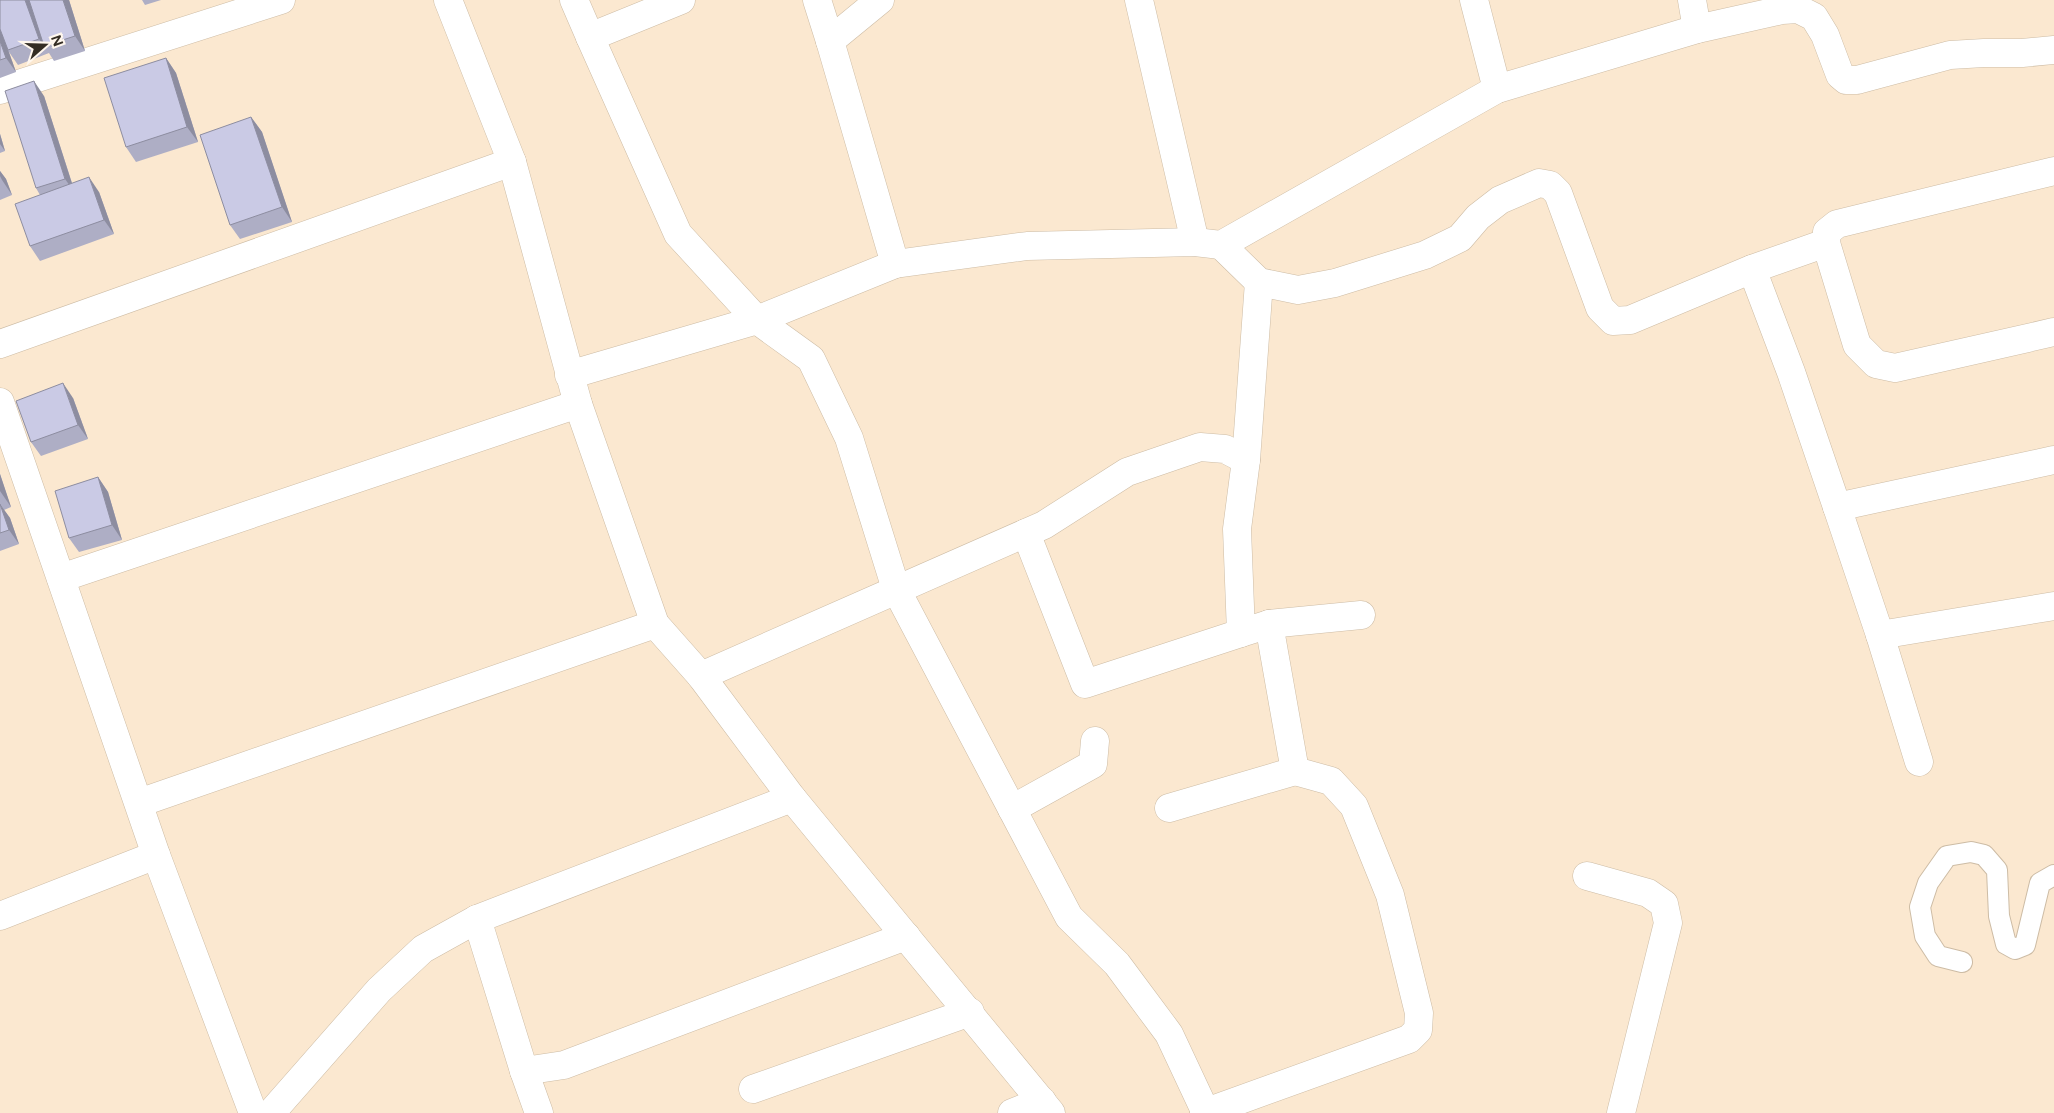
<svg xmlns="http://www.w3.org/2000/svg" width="2054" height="1113" viewBox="0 0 2054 1113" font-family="Figtree,sans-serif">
	<rect width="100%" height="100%" fill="#fbe8d0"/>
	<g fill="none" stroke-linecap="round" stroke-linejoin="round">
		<defs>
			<polyline id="lane" points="1962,962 1938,956 1925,936 1920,907 1928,883 1947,856 1971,852 1984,855 1997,870 1999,916 2006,944 2015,949 2025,945 2040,883 2054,875"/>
			<g id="street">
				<polyline points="574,0 590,37 681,0"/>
				<polyline points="817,0 830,41"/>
				<polyline points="880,0 830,41 895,264"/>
				<polyline points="1139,0 1195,242"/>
				<polyline points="1474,0 1497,89"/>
				<polyline points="1692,0 1697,29"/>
				<polyline points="590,37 678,234 757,320 811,359 849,438 896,589 1069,917 1117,964 1169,1034 1206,1113"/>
				<polyline points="0,90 281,0"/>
				<polyline points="1826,243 1857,345 1876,364 1895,368 2054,332"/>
				<polyline points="1221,245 1259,282 1298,290 1335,283 1425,255 1460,238 1478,217 1500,200 1539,183 1550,185 1558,193 1600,308 1613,321 1630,320 1752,269 1826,243 1827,232 1837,224 2054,171"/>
				<polyline points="1752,269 1791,372 1837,507"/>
				<polyline points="1259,282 1246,460 1237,529 1241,633 1269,624 1361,615"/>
				<polyline points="0,344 512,162"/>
				<polyline points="569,375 757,320 895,264 1027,246 1195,242 1221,245 1497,89 1697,29 1782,10 1798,9 1814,17 1825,35 1840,75 1846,80 1857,80 1950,55 1984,53 2022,53 2054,50"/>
				<polyline points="0,402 156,855 253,1113"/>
				<polyline points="1026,533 1085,684 1241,633"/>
				<polyline points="61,578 578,404"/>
				<polyline points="1880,635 2054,606"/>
				<polyline points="701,676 1044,525 1127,472 1200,447 1225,449 1246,460"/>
				<polyline points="1919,762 1880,635 1837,507 2054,460"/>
				<polyline points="139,803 655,624"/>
				<polyline points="1169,808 1295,771 1269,624"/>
				<polyline points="1012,809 1093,764 1095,741"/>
				<polyline points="1587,876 1648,893 1664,904 1668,923 1621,1113"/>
				<polyline points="0,916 156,855"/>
				<polyline points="477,919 524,1071 539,1113"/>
				<polyline points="524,1071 564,1065 906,936"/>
				<polyline points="753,1089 970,1012"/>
				<polyline points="1012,1113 1042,1101"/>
				<polyline points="1204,1113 1409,1039 1418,1030 1419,1013 1390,895 1354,806 1331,781 1295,771"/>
			</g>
			<g id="secondary">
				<polyline points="448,0 512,162 578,404 655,624 701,676 792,798 1051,1113"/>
				<polyline points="271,1113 379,990 423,949 477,919 792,798"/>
			</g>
		</defs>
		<use href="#lane" stroke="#cdbca5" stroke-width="22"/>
		<use href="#street" stroke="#cdbca5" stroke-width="29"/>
		<use href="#secondary" stroke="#cdbca5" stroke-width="29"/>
		<use href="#lane" stroke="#fff" stroke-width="20"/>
		<use href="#street" stroke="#fff" stroke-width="28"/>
		<use href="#secondary" stroke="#fff" stroke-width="28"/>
	</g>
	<g fill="#aeaec5">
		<polygon points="0,0 69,0 85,51 54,61 49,53 18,65 9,52 16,72 0,78"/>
		<polygon points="142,0 161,0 145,5"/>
		<polygon points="166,58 176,73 198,142 136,162 126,147"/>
		<polygon points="44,96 72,183 99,192 114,234 40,261 30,246 40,195 36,188"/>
		<polygon points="251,117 262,132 292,222 240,239 230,225"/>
		<polygon points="0,134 5,151 0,153"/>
		<polygon points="0,171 6,179 12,195 0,200"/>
		<polygon points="73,398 88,439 41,456 31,442"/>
		<polygon points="0,474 11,507 4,510 10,518 19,544 0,551"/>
		<polygon points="98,477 108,492 122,540 79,552 69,538"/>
	</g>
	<g fill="#8d8da0">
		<polygon points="25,0 30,0 44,46 49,53 39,39"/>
		<polygon points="63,0 69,0 85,51 75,36"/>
		<polygon points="0,28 16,72 6,58 0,41"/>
		<polygon points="166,58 176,73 198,142 187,127"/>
		<polygon points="34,81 44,96 75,193 65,179"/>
		<polygon points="251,117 262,132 292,222 282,207"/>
		<polygon points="0,134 5,151 0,144"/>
		<polygon points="0,171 6,179 12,195 2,180 0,176"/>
		<polygon points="89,177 99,192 114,234 104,220"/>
		<polygon points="63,383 73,398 88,439 78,425"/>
		<polygon points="0,474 11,507 0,491"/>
		<polygon points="98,477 108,492 122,540 112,525"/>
		<polygon points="0,504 10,518 19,544 9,530"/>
	</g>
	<g fill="#cacae5" stroke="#8d8da0">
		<polygon points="0,0 25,0 39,39 8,50 0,29"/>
		<polygon points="29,0 63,0 75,36 44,46"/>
		<polygon points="0,41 6,58 0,60"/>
		<polygon points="166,58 187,127 126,147 104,78"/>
		<polygon points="34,81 65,179 36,188 5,91"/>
		<polygon points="251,117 282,207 230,225 200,135"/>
		<polygon points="89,177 104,220 30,246 15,204"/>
		<polygon points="63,383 78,425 31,442 16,401"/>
		<polygon points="98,477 112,525 69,538 55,491"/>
		<polygon points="0,504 9,530 0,533"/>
	</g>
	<g transform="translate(45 45) rotate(70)" stroke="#fff7ee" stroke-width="4" paint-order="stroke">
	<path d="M0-4L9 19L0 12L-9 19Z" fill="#342d24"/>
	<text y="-8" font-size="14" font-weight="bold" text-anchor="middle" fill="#342d24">N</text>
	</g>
</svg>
